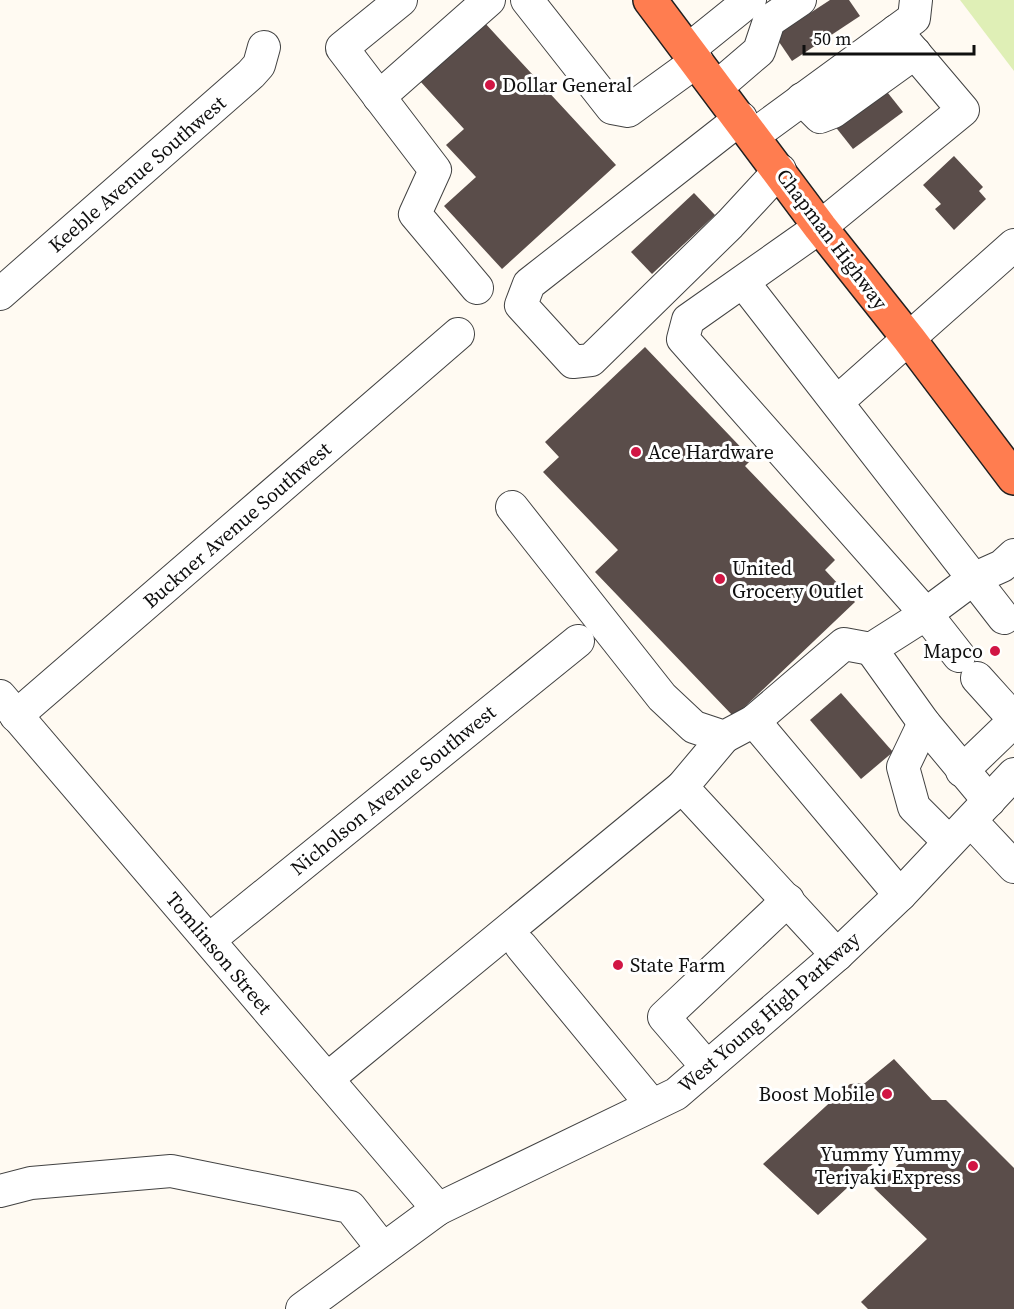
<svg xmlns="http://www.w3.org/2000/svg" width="1014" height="1309" viewBox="0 0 1014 1309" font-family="'Source Serif 4',serif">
	<rect width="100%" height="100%" fill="#fffaf2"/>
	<polygon fill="#dfefb6" points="960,0 1014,0 1014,71"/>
	<g fill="#5a4d4a">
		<polygon points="830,0 849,0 860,16 792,61 775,36"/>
		<polygon points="484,22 616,165 502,269 444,206 476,177 446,145 464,129 420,81"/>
		<polygon points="884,88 903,112 853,149 834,125"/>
		<polygon points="954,156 983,187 979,191 986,199 954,230 935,209 941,204 923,185"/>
		<polygon points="694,193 715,215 652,274 631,252"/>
		<polygon points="645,347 752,459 745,466 835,560 825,570 855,602 734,717 595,572 618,550 543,472 559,457 545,442"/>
		<polygon points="841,693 893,752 861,779 810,720"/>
		<polygon points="894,1059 932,1100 946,1100 1014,1168 1014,1309 868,1309 861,1302 927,1239 874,1188 904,1159 891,1147 818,1215 763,1164 850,1084 865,1083"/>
	</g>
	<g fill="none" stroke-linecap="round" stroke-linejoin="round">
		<defs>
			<g id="minor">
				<polyline points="401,0 342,48 435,170 415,214 477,288"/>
				<polyline points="527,0 612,108 628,111 697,61"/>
				<polyline points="896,31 963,110 820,227 688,320 683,339 926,614 973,579 1002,566 1014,555"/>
				<polyline points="688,50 750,0"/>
				<polyline points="717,87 759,51 769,21 800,0"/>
				<polyline points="379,97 489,0"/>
				<polyline points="802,99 820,117 833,112 915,53"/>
				<polyline points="741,118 529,284 521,305 573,362 591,360 730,224 780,170"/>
				<polyline points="754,135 914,18 916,0"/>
				<polyline points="743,282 1004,618"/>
				<polyline points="0,294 251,74 259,65 264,47"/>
				<polyline points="837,402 1014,245"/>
				<polyline points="512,507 662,697 694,727 724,737 754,721 844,644 871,649 926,614 959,656"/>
				<polyline points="871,649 924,723 989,801"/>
				<polyline points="977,678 1014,719"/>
				<polyline points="0,696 438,1209"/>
				<polyline points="16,716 458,334"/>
				<polyline points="754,721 900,895"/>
				<polyline points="924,723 903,767 914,807 949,842"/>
				<polyline points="724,737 682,787 837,955"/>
				<polyline points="962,771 1014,721"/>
				<polyline points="971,821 1014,867"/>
				<polyline points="209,940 578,641"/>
				<polyline points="521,946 652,1105"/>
				<polyline points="707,1067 664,1017 788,900"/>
				<polyline points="327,1079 682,787"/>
				<polyline points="0,1191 31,1183 171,1171 350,1207 383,1249"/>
				<polyline points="302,1309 438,1209 676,1094 837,955 900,895 1014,774"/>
			</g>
			<polyline id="highway" points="650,0 820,227 909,339 1014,478"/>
		</defs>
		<use href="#minor" stroke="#424242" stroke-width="34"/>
		<use href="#highway" stroke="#202020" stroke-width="36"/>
		<use href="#minor" stroke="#fff" stroke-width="32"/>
		<use href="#highway" stroke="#ff7d50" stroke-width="33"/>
	</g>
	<g fill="#d11644" stroke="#fff" stroke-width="2">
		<circle cx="490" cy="85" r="6"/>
		<circle cx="636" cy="452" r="6"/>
		<circle cx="720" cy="579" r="6"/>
		<circle cx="995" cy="651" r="6"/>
		<circle cx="618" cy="965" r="6"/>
		<circle cx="887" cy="1094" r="6"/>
		<circle cx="973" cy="1166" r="6"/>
	</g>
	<g text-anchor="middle" stroke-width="6" stroke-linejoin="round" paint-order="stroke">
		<g font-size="20" fill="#0f0f0f" stroke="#fff" text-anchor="start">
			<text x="502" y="92">Dollar General</text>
			<text x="648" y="459">Ace Hardware</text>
			<text x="732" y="575">United<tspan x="732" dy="23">Grocery Outlet</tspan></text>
			<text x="983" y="658" text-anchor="end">Mapco</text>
			<text x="630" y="972">State Farm</text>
			<text x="875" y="1101" text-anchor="end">Boost Mobile</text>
			<text x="961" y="1161" text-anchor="end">Yummy Yummy<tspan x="961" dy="23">Teriyaki Express</tspan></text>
		</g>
		<g font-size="20" fill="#0f0f0f" stroke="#fff">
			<text transform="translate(137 174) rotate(-41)" y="7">Keeble Avenue Southwest</text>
			<text transform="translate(832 239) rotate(53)" y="7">Chapman Highway</text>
			<text transform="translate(237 525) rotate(-41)" y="7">Buckner Avenue Southwest</text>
			<text transform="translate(393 790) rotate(-39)" y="7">Nicholson Avenue Southwest</text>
			<text transform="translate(219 953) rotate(50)" y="7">Tomlinson Street</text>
			<text transform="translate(769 1012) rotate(-41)" y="7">West Young High Parkway</text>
		</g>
	</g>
	<path d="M804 45v9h170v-9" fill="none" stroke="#0f0f0f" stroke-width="3"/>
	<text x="813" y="45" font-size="18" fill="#0f0f0f" stroke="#ffffff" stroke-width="4.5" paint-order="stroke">50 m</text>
</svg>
